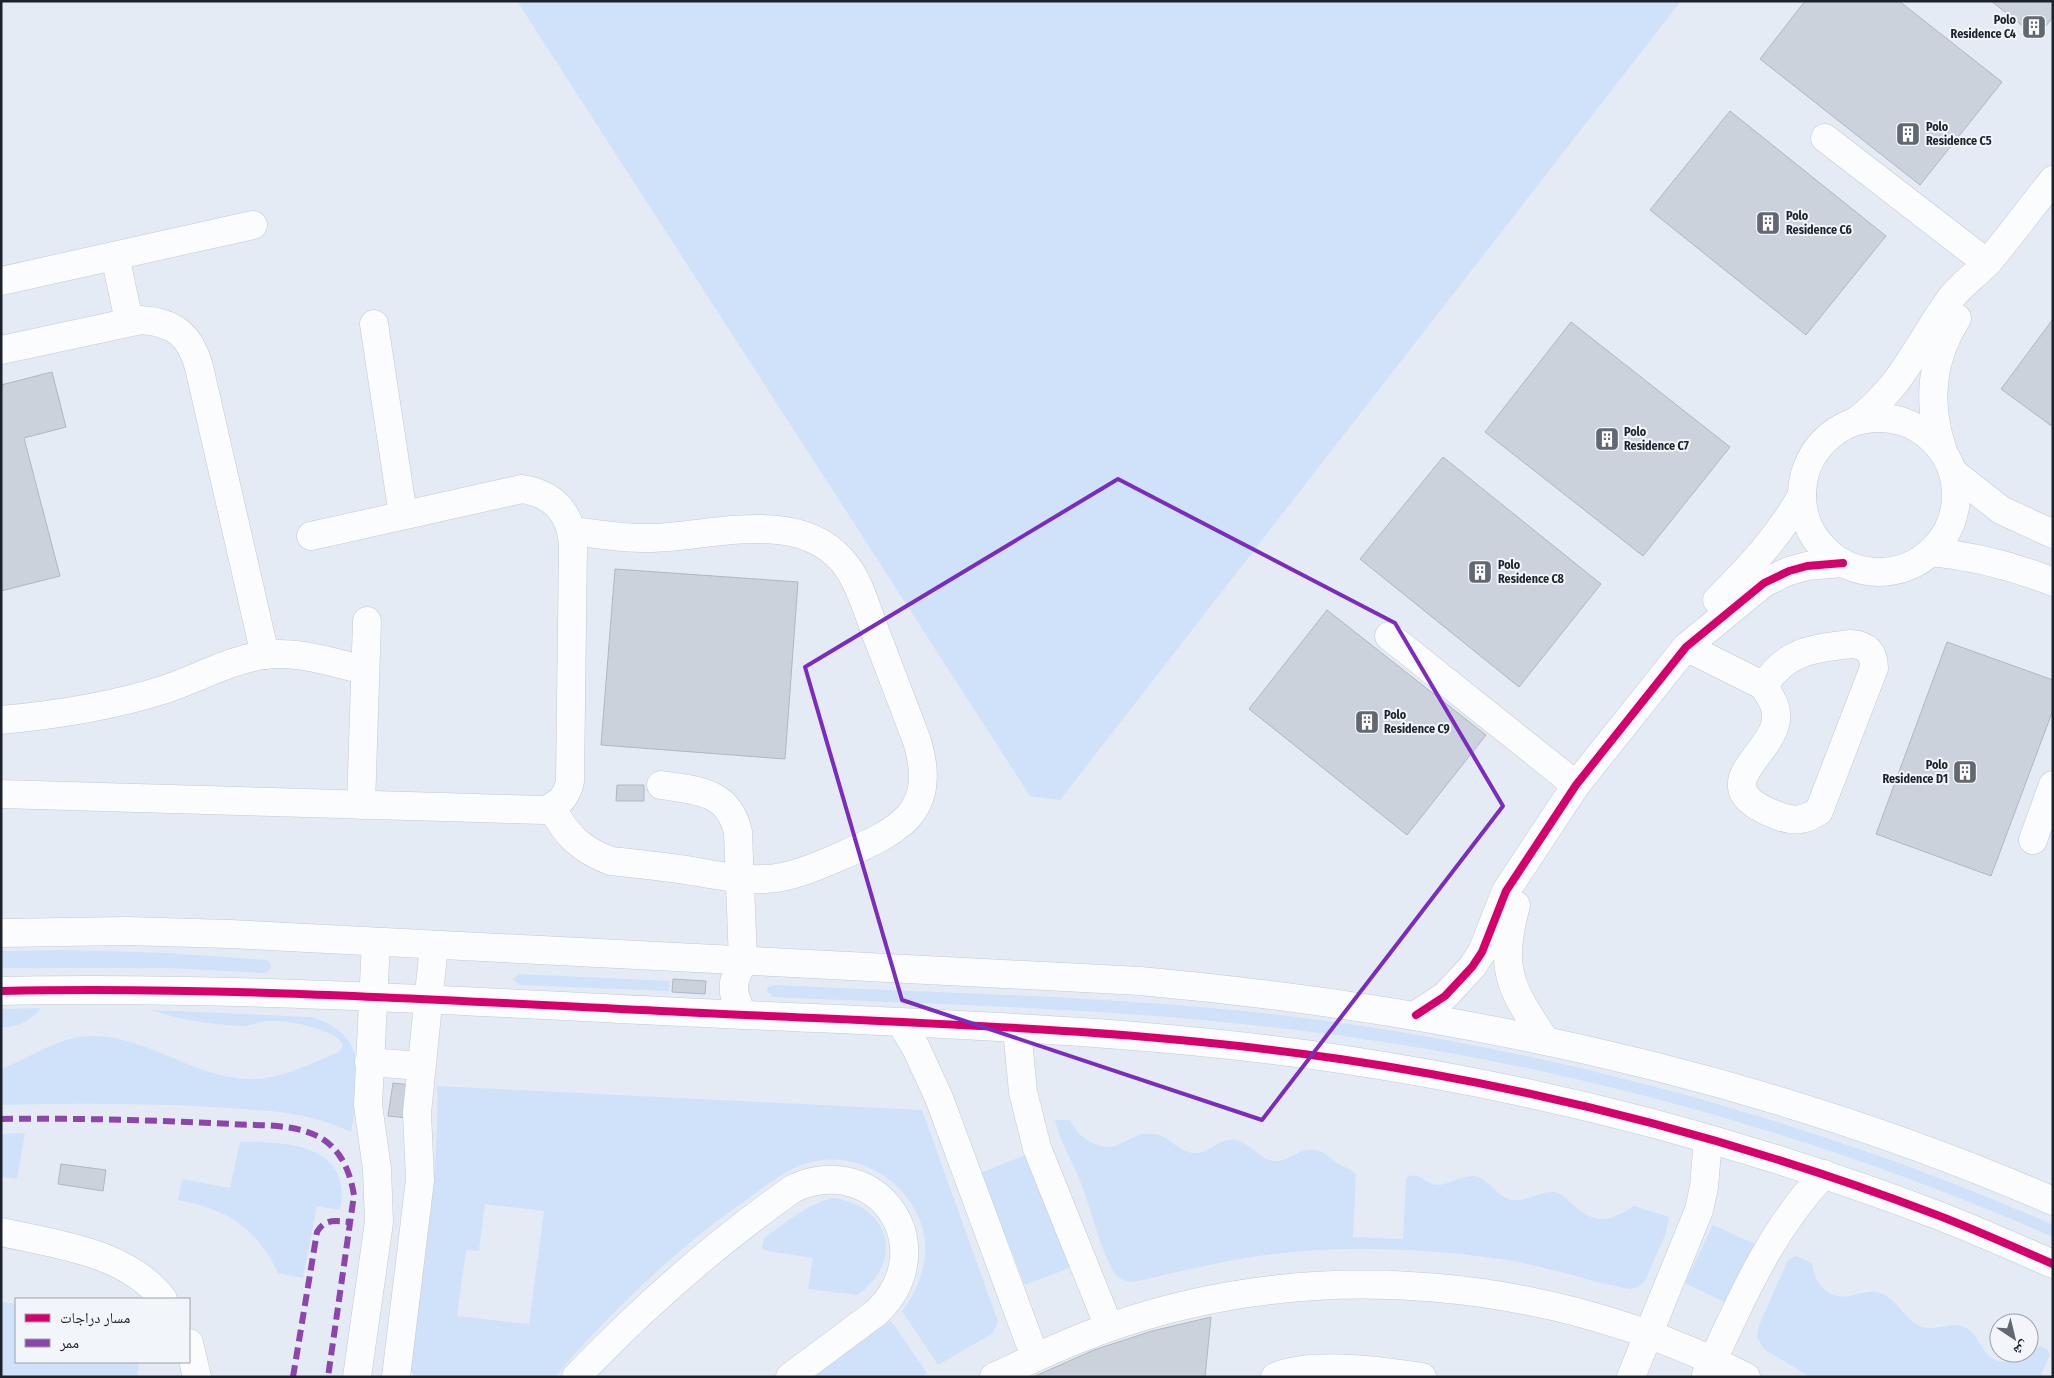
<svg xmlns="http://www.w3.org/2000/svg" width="2054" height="1378" viewBox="0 0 2054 1378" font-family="'Fira Sans Condensed','Noto Naskh Arabic',sans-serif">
	<rect width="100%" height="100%" fill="#e4ebf5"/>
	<g fill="#d0e2fa" fill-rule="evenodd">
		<polygon points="517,1 1681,1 1060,800 1030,796"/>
		<polygon points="68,950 168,953 266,960 270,963 271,968 266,973 167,968 1,968 1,951"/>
		<polygon points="519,974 670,981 669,991 519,985 513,979"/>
		<path d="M774,985C942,993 1112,996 1280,1015C1538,1045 1815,1120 2053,1225V1237C1808,1130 1545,1058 1279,1028C1112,1008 942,1005 773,997L767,991L768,987Z"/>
		<path d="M41,1008C30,1021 18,1028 1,1027V1009Z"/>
		<path d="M151,1010L311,1017C372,1034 359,1083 351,1132C304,1110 265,1111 214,1107C143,1103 72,1103 1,1105V1069C26,1060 52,1041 79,1037C141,1029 189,1078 248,1079C280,1080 310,1064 339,1052L343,1045C337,1029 284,1019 268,1021C257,1022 250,1027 238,1026C209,1024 179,1020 151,1010Z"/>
		<path d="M437,1086L922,1110L996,1316L998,1321L993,1333L938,1365L902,1311C924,1282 934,1246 916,1212C895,1172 849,1149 804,1164C786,1170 769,1184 753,1195C679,1246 613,1309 555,1377H415L409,1367C421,1274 440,1179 437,1086ZM485,1204L544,1211L529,1324L457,1316L466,1250L479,1251Z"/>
		<path d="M1055,1120H1070C1075,1130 1081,1137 1091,1142C1122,1158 1127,1129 1154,1134C1170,1136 1178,1152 1194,1153C1210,1154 1219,1137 1236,1140C1251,1143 1260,1161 1276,1161C1284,1161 1293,1155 1300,1152C1318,1146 1324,1153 1337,1163C1344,1167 1351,1169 1356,1175L1353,1237L1403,1239L1406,1178C1417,1170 1425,1183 1436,1185C1449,1185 1461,1175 1474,1176C1488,1178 1495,1194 1509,1199C1525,1204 1538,1191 1554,1192C1560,1193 1565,1197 1570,1202C1594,1224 1606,1224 1634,1206L1669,1217L1666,1233L1645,1281L1638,1287L1629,1289C1586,1281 1544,1265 1500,1259C1420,1248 1339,1245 1259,1256C1216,1262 1175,1273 1133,1282C1125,1281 1117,1279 1113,1271C1098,1243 1092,1211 1080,1181C1072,1159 1060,1143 1055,1120Z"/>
		<polygon points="25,1133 17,1179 1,1177 1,1134"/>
		<path d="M240,1142C286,1141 353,1144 340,1210L317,1206L303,1278L278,1273C257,1228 227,1209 178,1200L182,1179L230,1188Z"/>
		<polygon points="1028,1154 1072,1267 1025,1285 980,1173"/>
		<path d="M833,1198C891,1206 905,1262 857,1295L808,1289L813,1258L768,1251L762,1248L764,1238C786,1223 806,1204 833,1198Z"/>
		<polygon points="1713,1225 1759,1246 1730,1305 1685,1283"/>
		<path d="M1796,1256L1812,1263C1814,1282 1827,1300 1849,1296C1861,1294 1870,1289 1883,1294C1898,1301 1905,1320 1920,1326C1936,1333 1952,1319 1968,1329C1981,1338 1981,1356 1999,1361C2017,1365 2026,1351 2040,1346L2047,1349L2050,1355L2040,1377H1810L1764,1349L1757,1338L1759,1325L1788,1260Z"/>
		<polygon points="1,1302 16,1304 16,1362 139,1362 137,1377 1,1377"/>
		<polygon points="891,1321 927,1373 922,1377 811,1377 840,1354"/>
	</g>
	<g fill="#ccd2dc" stroke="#b1b7c0">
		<polygon points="1805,1 1899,1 2002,82 1920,185 1760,59"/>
		<polygon points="1991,1 2053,1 2053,17 2037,37"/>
		<polygon points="1730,111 1886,236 1806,335 1650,210"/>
		<polygon points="2053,319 2053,427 2001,389"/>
		<polygon points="1571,322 1730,447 1643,556 1485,432"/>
		<polygon points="52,372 66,427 24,438 60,576 1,591 1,385"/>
		<polygon points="1443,457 1601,584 1519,687 1360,559"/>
		<polygon points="615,569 798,582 785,759 601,745"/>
		<polygon points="1327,610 1486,735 1407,835 1249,709"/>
		<polygon points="1947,642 2053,680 2053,710 1991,876 1876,834"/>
		<polygon points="617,785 644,785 644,801 616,801"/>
		<polygon points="673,979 706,981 705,994 672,992"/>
		<polygon points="393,1083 412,1085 408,1118 388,1116"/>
		<polygon points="61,1164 106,1170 103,1191 58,1184"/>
		<polygon points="1211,1317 1205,1377 1033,1377 1094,1350 1152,1331"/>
	</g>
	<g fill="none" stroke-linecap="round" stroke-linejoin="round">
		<defs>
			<g id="minor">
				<polyline points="1825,138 1987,263"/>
				<polyline points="115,256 129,321"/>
				<polyline points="1,281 253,225"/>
				<polyline points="374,324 403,515"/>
				<path d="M1,350L141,320C174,322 190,335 199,367L265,655"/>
				<circle cx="1879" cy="495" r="77"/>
				<path d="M1856,421C1903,386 1918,343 1951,298C1962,284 1977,274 1989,261C2011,235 2031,207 2053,180"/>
				<path d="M1942,448C1927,403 1931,359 1957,318"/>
				<polyline points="1954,473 2001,510 2053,534"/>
				<path d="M1931,552C1974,556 2013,566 2053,582"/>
				<path d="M1717,600C1750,567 1779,536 1802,495"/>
				<polyline points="1389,636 1576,785"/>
				<path d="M1851,644C1867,645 1874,653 1874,668L1819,811C1804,821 1793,822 1776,815C1697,785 1780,753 1776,714C1776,704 1768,694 1764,686C1786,650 1813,649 1851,644Z"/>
				<polyline points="1686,647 1764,686"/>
				<path d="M1,720C57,715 113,706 166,689C198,678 230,660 264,655C297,650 333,663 365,670"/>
				<path d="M661,785C697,791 728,790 738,832L743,961L734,982V993L742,1015"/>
				<path d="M1,794L544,810C559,805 567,797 570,781L573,545C571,513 554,494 522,489L311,536"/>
				<polyline points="361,805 367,621"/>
				<path d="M552,807C565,835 583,851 611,861C640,864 669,867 698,872C721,876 742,880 765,879C791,878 818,866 841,856C898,831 939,813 917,741C903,704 889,668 875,631C867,610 861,587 848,568C805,506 715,536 652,538C625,539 598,534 572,531"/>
				<polyline points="2033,840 2053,785"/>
				<path d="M1516,905C1499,970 1509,986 1545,1040"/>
				<path d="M1,933L126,931L230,934L1140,981C1453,1009 1763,1075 2053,1201"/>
				<path d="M1,991C228,986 455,1001 682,1012C901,1023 1122,1027 1340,1059C1543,1089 1745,1142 1937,1215C1976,1230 2014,1247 2053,1264"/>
				<polyline points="1416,1015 1445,996 1472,967 1482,952 1506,891 1576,785 1686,647 1764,583 1789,571 1807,566 1843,563"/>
				<polyline points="901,1023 916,1048 939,1098 1035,1357"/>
				<polyline points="1017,1029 1023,1092 1037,1148 1109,1327"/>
				<polyline points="369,1062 421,1066"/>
				<path d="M1,1232C55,1244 127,1252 163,1299"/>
				<polyline points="189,1343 197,1377"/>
				<path d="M1706,1375C1740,1303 1768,1233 1824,1174"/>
				<polyline points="357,1377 379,1222 377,1169 368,1105 376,942"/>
				<polyline points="396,1377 420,1180 417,1113 434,945"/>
				<path d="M576,1377C643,1307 716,1243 794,1188C879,1151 943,1248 877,1312L790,1377"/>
				<path d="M994,1377C1032,1359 1070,1341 1110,1327C1318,1255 1551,1277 1746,1377"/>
				<path d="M1275,1377C1312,1361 1382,1371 1422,1377"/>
				<polyline points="1631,1377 1699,1210 1704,1187 1708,1139"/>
			</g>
		</defs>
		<use href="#minor" stroke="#c2c9d1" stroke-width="29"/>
		<use href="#minor" stroke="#fbfcfe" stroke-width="28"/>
		<g stroke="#8e44ad" stroke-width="6" stroke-dasharray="12 6" stroke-linecap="butt">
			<path d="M1,1119C78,1118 155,1120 232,1124C261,1126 295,1123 321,1138C342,1151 350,1172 354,1195L328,1377"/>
			<path d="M293,1377L317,1232C325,1218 336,1221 350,1222"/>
		</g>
		<defs>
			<g id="cycleway">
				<path d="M1,991C228,986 455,1001 682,1012C901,1023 1122,1027 1340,1059C1543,1089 1745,1142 1937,1215C1976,1230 2014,1247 2053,1264"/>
				<polyline points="1416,1015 1445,996 1472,967 1482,952 1506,891 1576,785 1686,647 1764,583 1789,571 1807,566 1843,563"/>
			</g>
		</defs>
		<use href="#cycleway" stroke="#f2f6fb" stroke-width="11"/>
		<use href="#cycleway" stroke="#d6006c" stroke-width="8"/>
	</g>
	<path fill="none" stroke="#7b2cbf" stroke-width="4" stroke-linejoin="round" d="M1118,479L1395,623L1503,806L1262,1120L902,1000L805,667Z"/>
	<defs>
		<symbol id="building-square" viewBox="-11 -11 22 22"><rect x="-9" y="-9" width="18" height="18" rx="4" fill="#626872" stroke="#f2f6fb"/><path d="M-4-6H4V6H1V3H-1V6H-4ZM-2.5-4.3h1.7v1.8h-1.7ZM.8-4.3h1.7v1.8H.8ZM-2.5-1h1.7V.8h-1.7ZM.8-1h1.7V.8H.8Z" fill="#fff"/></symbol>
	</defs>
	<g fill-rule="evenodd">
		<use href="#building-square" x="2020" y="13" width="28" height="28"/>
		<use href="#building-square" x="1894" y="120" width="28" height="28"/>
		<use href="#building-square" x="1754" y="209" width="28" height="28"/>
		<use href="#building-square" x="1593" y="425" width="28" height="28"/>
		<use href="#building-square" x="1466" y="558" width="28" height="28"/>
		<use href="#building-square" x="1353" y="708" width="28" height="28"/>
		<use href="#building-square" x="1951" y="758" width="28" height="28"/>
	</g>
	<g text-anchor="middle" stroke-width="4" stroke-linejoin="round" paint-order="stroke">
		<g font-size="12" font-weight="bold" fill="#1c222b" stroke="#f2f6fb" text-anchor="start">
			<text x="2016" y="24" text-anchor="end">Polo<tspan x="2016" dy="14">Residence C4</tspan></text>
			<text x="1926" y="131">Polo<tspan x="1926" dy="14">Residence C5</tspan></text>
			<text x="1786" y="220">Polo<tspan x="1786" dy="14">Residence C6</tspan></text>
			<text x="1624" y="436">Polo<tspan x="1624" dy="14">Residence C7</tspan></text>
			<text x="1498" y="569">Polo<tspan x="1498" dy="14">Residence C8</tspan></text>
			<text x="1384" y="719">Polo<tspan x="1384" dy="14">Residence C9</tspan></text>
			<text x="1948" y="769" text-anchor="end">Polo<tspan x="1948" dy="14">Residence D1</tspan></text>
		</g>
	</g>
	<rect width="2054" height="1378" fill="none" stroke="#1c222b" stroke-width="5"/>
	<rect x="15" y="1298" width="175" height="65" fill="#f2f6fb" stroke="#9ca1a8"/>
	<rect x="25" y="1314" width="25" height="8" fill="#d6006c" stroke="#9ca1a8"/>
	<text x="60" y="1323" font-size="15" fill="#1c222b">مسار دراجات</text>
	<rect x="25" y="1339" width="25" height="8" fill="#8e44ad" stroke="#9ca1a8"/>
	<text x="60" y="1348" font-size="15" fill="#1c222b">ممر</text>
	<g transform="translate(2014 1338) rotate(145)"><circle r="24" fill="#f2f6fb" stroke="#9ca1a8"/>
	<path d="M0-4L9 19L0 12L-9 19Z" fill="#626872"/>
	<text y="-8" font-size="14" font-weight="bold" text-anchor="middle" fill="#1c222b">ش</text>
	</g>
</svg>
